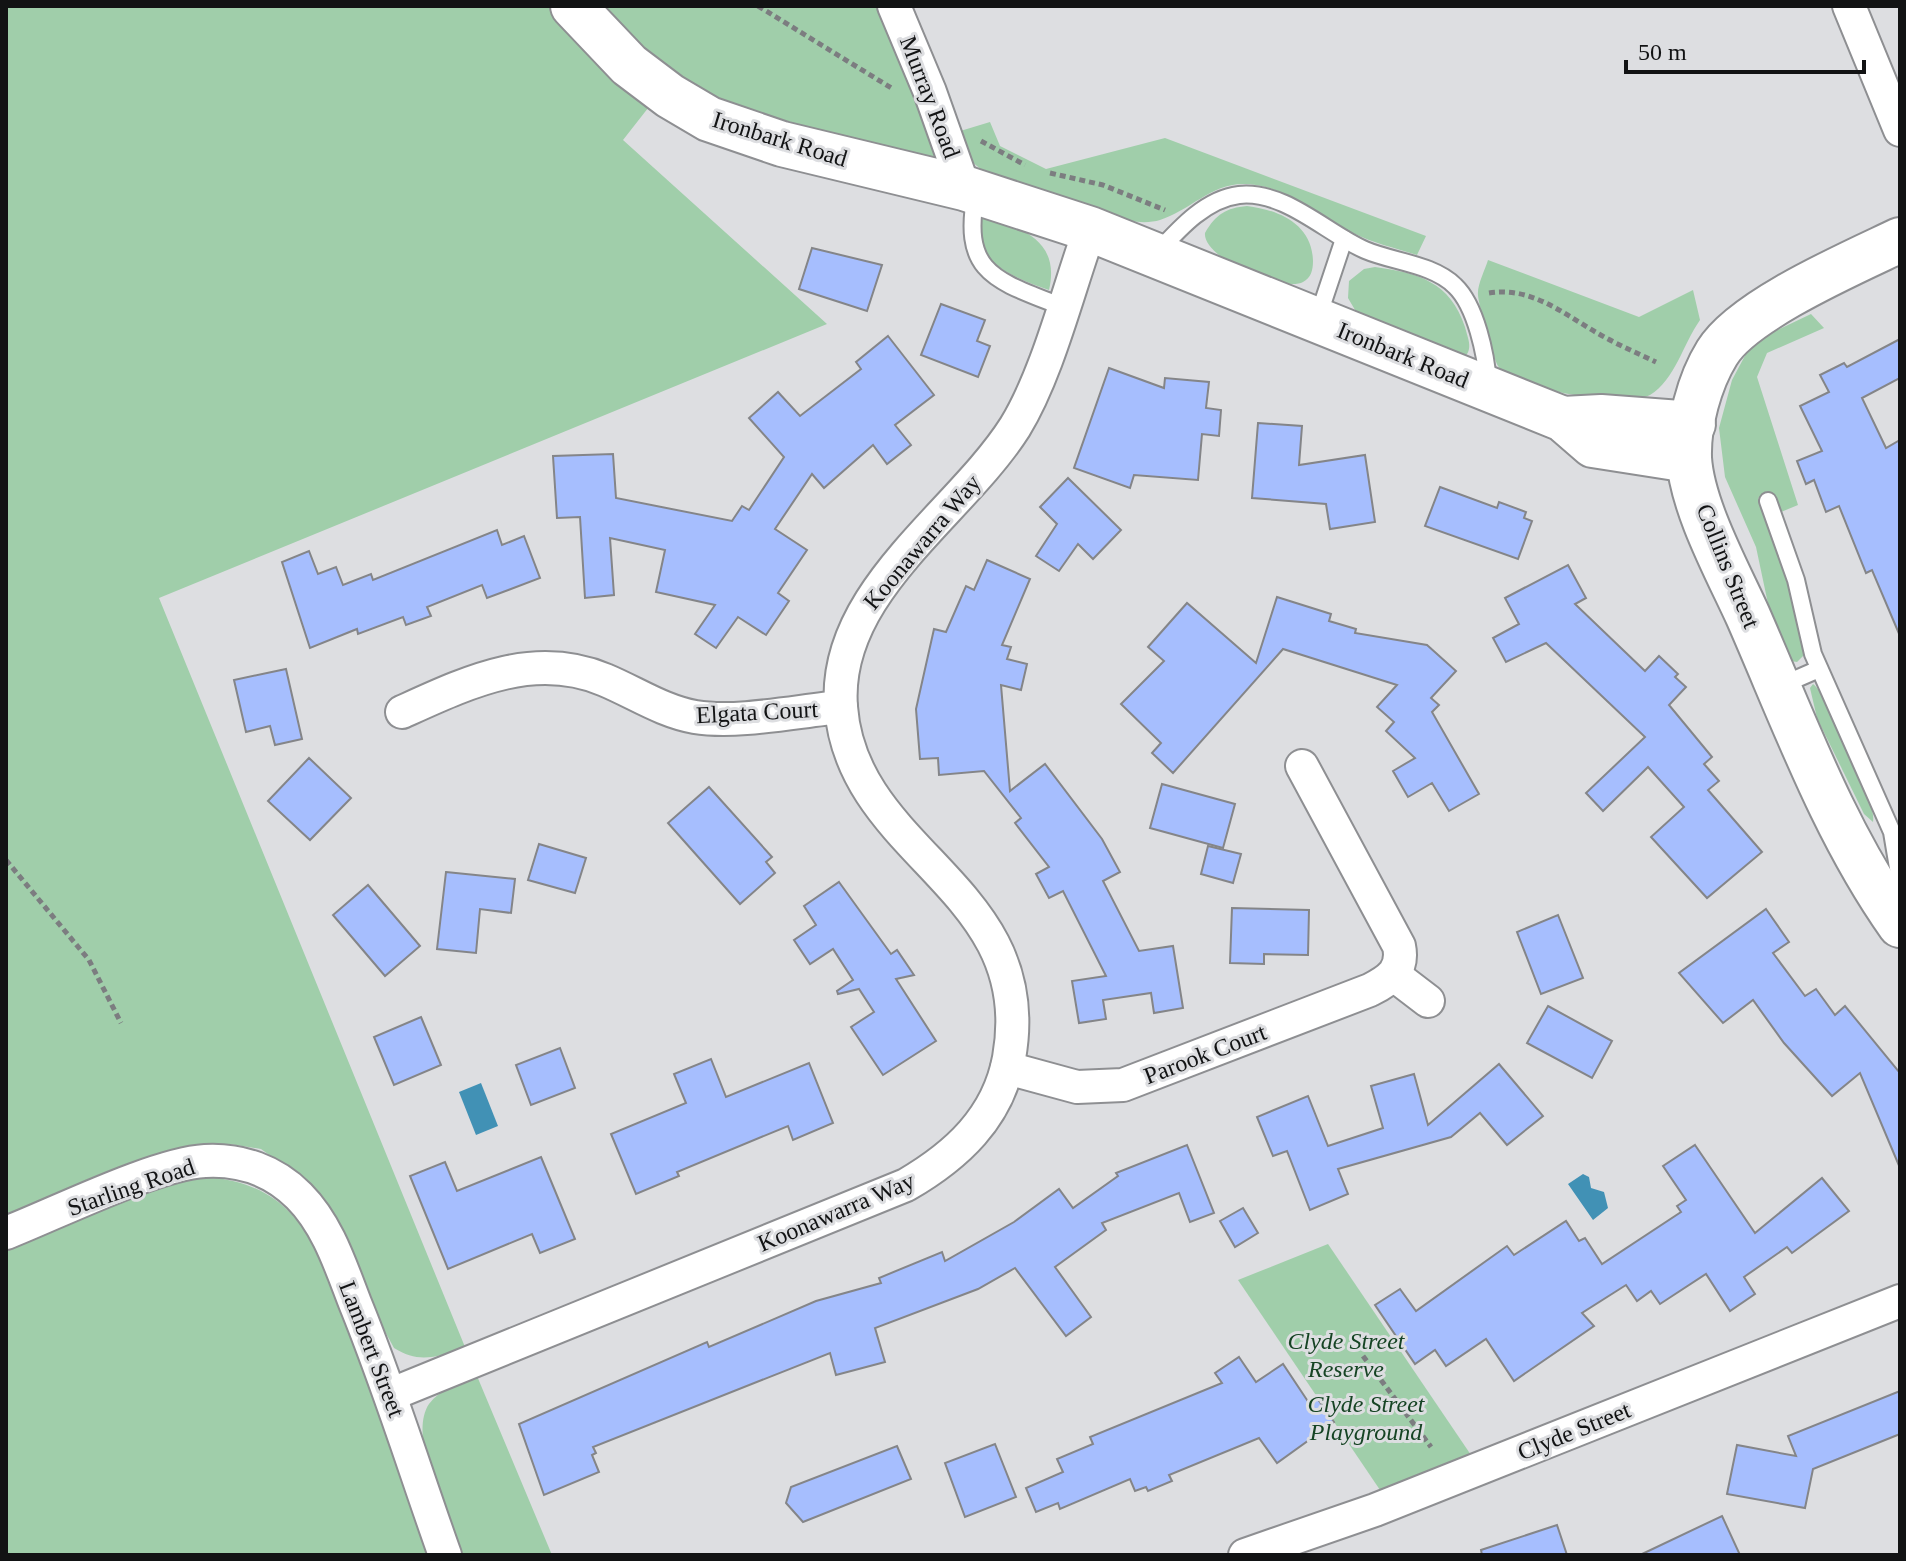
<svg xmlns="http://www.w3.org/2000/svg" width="1906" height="1561" viewBox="0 0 1906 1561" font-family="'Times New Roman',serif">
	<rect width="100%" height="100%" fill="#dddee1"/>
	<g fill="#a0ceaa">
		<path d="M6,6H550L596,57L652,103L623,140L827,324L159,598L465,1347C438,1357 419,1364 394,1348L301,1178L261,1149L230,1144L192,1149L6,1219Z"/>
		<polygon points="594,6 882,6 937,153 928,162 851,147 692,91"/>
		<path d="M990,122L1000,146L1046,169L1165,138L1426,236L1417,255C1395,248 1373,243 1353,233C1318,215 1284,184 1243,184C1211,184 1189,211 1160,220C1123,232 1030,190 990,177L971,161L957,132Z"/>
		<path d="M1247,206C1279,210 1312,224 1313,261C1313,270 1311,278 1303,282C1283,293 1202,258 1205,233C1216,214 1226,208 1247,206Z"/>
		<path d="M982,216C1019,227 1061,239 1049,290C1016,279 966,260 982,216Z"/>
		<path d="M1488,260L1639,317L1693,290L1700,320C1683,344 1675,380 1650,395C1626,409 1512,389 1498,366C1494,360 1478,303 1478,295C1477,285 1485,270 1488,260Z"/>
		<path d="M1375,267C1419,273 1450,282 1465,327C1468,339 1473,348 1465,357L1358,315L1348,298L1349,281L1364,269Z"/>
		<polygon points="1811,314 1824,328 1767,353 1757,377 1798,505 1781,512 1773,493 1758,498 1788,578 1804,655 1797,662 1791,661 1774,632 1756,547 1725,477 1719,428 1732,380 1748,350 1769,334"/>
		<path d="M1813,684C1831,697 1877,802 1873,822L1864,814L1817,718L1810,688Z"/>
		<path d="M210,1177C270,1184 295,1210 324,1260L433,1555H6V1249C70,1222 140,1183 210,1177Z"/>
		<polygon points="1328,1244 1471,1455 1380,1490 1238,1280"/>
		<path d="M477,1376L552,1555H458C447,1521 407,1436 429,1404C440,1389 460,1383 477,1376Z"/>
	</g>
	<g fill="#4191b5">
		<polygon points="481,1083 498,1126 476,1135 459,1092"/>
		<polygon points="1583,1174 1589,1177 1591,1188 1604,1192 1608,1208 1593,1220 1568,1184"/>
	</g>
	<g fill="#a6befe" stroke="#848588" stroke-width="2">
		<polygon points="812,248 882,265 867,311 799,289"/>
		<polygon points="941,304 985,320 977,341 990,346 978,377 921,355"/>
		<polygon points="888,336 934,395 895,425 911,445 887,464 873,445 824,488 812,474 775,529 807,550 778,593 789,601 766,635 738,617 716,648 695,634 715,605 656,592 665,550 610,538 614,595 585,598 580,517 557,518 553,456 613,454 616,498 732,521 742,506 749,510 784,457 749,418 778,392 800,416 861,369 856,362"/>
		<polygon points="1900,339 1900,378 1862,398 1886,448 1900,440 1900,636 1872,570 1866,573 1839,506 1826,512 1814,480 1806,484 1797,461 1822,451 1800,406 1829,392 1820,375 1844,363 1847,367"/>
		<polygon points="1109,368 1164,388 1165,378 1209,382 1206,408 1221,410 1219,436 1202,434 1198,480 1134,475 1130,488 1074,468"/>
		<polygon points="1258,423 1302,426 1299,465 1365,455 1375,522 1330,529 1326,504 1252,498"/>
		<polygon points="1068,478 1121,530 1093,559 1078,544 1059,571 1036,556 1057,524 1040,507"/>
		<polygon points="1440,487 1497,508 1499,502 1526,512 1524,518 1532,521 1518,559 1425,526"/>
		<polygon points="497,530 502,545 524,536 540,578 487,598 482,585 427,607 431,616 406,625 403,617 358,634 357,629 310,648 282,562 309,551 318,574 336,567 343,585 371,574 373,580"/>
		<polygon points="987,560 1030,579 1002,645 1011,647 1007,659 1027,664 1021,690 1001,685 1010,791 1045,764 1102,839 1120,872 1103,881 1139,951 1173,946 1183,1008 1154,1013 1151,993 1103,1000 1106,1019 1079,1023 1072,981 1106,976 1063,891 1049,898 1036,874 1049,867 1015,823 1021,818 984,771 939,775 938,758 920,759 916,709 934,629 946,632 966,586 974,590"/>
		<polygon points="1568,565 1586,598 1575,604 1645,671 1659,656 1678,674 1675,677 1686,687 1669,705 1712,757 1704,764 1719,781 1708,790 1762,852 1707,898 1651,837 1684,807 1648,767 1603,811 1586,793 1645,737 1546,643 1506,662 1493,638 1519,624 1505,598"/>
		<polygon points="1277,597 1331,614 1329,621 1356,629 1355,633 1427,645 1456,671 1431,698 1439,705 1432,712 1479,794 1449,811 1432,783 1408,797 1393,771 1415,758 1386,731 1394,722 1377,707 1397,685 1283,649 1173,773 1152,753 1161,743 1121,704 1164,661 1148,647 1187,603 1256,663"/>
		<polygon points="286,669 302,739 275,745 270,726 246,732 234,680"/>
		<polygon points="309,758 351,798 310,840 268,801"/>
		<polygon points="1162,784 1235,804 1223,848 1150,828"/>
		<polygon points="709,787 772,857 766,862 775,873 740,904 668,823"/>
		<polygon points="539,844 586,858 575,893 528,880"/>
		<polygon points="1208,846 1241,854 1233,883 1201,874"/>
		<polygon points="446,872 515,879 511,913 480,909 476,953 437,949"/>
		<polygon points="839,882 891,954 897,950 914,975 896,979 936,1041 883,1075 851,1027 874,1012 859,989 838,994 837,991 853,980 833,949 810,964 794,940 816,925 804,906"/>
		<polygon points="368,885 420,946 385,976 333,915"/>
		<polygon points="1232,908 1309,910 1308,955 1264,954 1264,964 1230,963"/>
		<polygon points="1766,909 1789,942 1773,953 1805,996 1816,989 1835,1015 1845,1006 1900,1073 1900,1168 1860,1073 1832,1096 1784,1043 1753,1000 1723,1023 1679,973"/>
		<polygon points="1558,915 1583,978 1541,994 1517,932"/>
		<polygon points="1548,1006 1612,1041 1592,1078 1527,1043"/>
		<polygon points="421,1017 441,1065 394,1085 374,1037"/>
		<polygon points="560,1048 575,1088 531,1105 516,1065"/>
		<polygon points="711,1059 726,1097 809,1063 833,1123 793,1140 788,1126 677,1172 679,1176 636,1194 611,1134 686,1103 674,1074"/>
		<polygon points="1499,1064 1543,1116 1507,1145 1480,1113 1451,1137 1338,1169 1348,1194 1310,1210 1287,1151 1273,1156 1257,1117 1308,1096 1328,1146 1383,1128 1371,1086 1414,1074 1428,1125"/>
		<polygon points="1187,1145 1214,1213 1190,1222 1179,1193 1102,1223 1106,1230 1055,1267 1091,1317 1066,1336 1015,1268 978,1289 875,1328 885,1362 836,1375 830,1353 593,1447 596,1453 592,1455 599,1472 544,1495 519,1424 707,1342 709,1347 816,1301 881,1283 879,1278 942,1252 945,1261 1014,1222 1059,1189 1073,1208 1118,1176 1116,1173"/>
		<polygon points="1695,1145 1755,1233 1822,1178 1849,1211 1792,1253 1787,1247 1744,1277 1755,1294 1730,1311 1706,1274 1660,1304 1651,1291 1637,1301 1626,1285 1582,1313 1594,1326 1514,1381 1486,1339 1446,1366 1435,1350 1415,1364 1375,1305 1400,1289 1416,1311 1507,1246 1514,1255 1566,1221 1579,1241 1585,1238 1602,1264 1681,1212 1677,1206 1686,1200 1663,1166"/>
		<polygon points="541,1157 575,1239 540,1253 532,1234 448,1269 410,1176 445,1162 457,1191"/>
		<polygon points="1243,1208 1258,1233 1235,1247 1220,1221"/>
		<polygon points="1239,1357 1256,1382 1283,1364 1309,1403 1317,1398 1334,1422 1277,1463 1259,1438 1169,1475 1172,1481 1148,1491 1146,1487 1135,1491 1130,1479 1060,1509 1058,1503 1036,1512 1026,1488 1063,1472 1057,1459 1093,1444 1090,1437 1222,1383 1215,1373"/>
		<polygon points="1900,1391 1900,1434 1813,1469 1805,1508 1727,1494 1737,1445 1796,1456 1788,1436"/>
		<polygon points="995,1444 1016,1497 965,1517 945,1463"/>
		<polygon points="897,1446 911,1479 803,1522 786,1503 791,1487"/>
		<polygon points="1722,1516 1740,1555 1640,1555"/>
		<polygon points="1557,1525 1567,1555 1482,1555 1481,1550"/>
	</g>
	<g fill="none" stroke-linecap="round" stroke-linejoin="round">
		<defs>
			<g id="lane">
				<path d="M976,193C961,274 995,280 1063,307"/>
				<path d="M1156,254C1178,230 1205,199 1239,195C1285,190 1326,233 1365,250C1393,262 1433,264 1455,286C1476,306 1486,355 1488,383"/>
				<polyline points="1318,317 1344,239"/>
				<polyline points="1768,501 1796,580 1813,654 1892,832 1899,874 1892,900"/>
				<polyline points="1780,686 1819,669"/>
			</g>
			<g id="street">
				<polyline points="894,6 930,92 964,188"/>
				<polyline points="1849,6 1900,130"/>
				<path d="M402,712C468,682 534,650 605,680C636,693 662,711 695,717C738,724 797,711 841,707"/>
				<polyline points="1394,975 1428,1001"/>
				<path d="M1007,1068L1077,1087L1123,1085L1370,990C1390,980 1404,970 1399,946L1302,766"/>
				<path d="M6,1233C57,1213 155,1164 205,1161C241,1159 274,1171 299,1196C328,1225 341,1267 355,1303C389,1386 415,1471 445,1555"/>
				<path d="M392,1394L906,1185C956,1156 998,1118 1009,1058C1040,887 852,856 841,707C832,592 959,515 1015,427C1048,373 1068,290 1090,229"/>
				<polyline points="1245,1555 1375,1510 1900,1301"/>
			</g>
			<g id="secondary">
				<polyline points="573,6 629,65 670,96 709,119 782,144 964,188 1090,229 1563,419 1593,445 1689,460"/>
				<path d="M1900,240C1852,263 1743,310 1717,353C1699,382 1688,425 1689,458C1692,507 1728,572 1748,616C1794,721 1834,832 1900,925"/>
				<polyline points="1563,419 1601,417 1693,424"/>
			</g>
		</defs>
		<use href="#lane" stroke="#8e8f92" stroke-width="20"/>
		<use href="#street" stroke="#8e8f92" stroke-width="36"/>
		<use href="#secondary" stroke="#8e8f92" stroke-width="48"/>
		<g stroke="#7c7d80" stroke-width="5" stroke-dasharray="6 4" stroke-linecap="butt">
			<polyline points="758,6 893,89"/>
			<polyline points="981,141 1025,165"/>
			<polyline points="1050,173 1103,185 1165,210"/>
			<path d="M1489,293C1532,286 1565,315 1599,334C1618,345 1637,353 1656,362"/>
			<polyline points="6,860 89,960 121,1023"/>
			<polyline points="1363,1356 1431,1447"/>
		</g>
		<use href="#lane" stroke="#fff" stroke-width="16"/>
		<use href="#street" stroke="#fff" stroke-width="32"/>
		<use href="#secondary" stroke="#fff" stroke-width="44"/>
	</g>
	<g text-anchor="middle" stroke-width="6" stroke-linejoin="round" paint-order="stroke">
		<g font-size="24" fill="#121314" stroke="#dddee1">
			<text transform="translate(930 97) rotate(69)" y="8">Murray Road</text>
			<text transform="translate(780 139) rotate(17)" y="8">Ironbark Road</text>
			<text transform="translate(1403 355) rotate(22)" y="8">Ironbark Road</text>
			<text transform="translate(922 542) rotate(-50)" y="8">Koonawarra Way</text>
			<text transform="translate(1728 566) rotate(68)" y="8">Collins Street</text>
			<text transform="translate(757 712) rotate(-3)" y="8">Elgata Court</text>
			<text transform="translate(1205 1054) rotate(-21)" y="8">Parook Court</text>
			<text transform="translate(131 1187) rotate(-19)" y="8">Starling Road</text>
			<text transform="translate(836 1212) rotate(-23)" y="8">Koonawarra Way</text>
			<text transform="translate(372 1349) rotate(69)" y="8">Lambert Street</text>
			<text transform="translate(1574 1431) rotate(-22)" y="8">Clyde Street</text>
		</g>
		<g font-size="24" font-style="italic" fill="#164424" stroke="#dddee1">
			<text x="1346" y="1349">Clyde Street<tspan x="1346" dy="28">Reserve</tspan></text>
			<text x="1366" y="1412">Clyde Street<tspan x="1366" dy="28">Playground</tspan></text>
		</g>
	</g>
	<rect width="1906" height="1561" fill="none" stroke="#121314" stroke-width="16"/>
	<path d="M1626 60v12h238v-12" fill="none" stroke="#121314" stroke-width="4"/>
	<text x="1638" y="60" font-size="24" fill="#121314" stroke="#dddee1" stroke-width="6" paint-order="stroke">50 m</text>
</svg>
